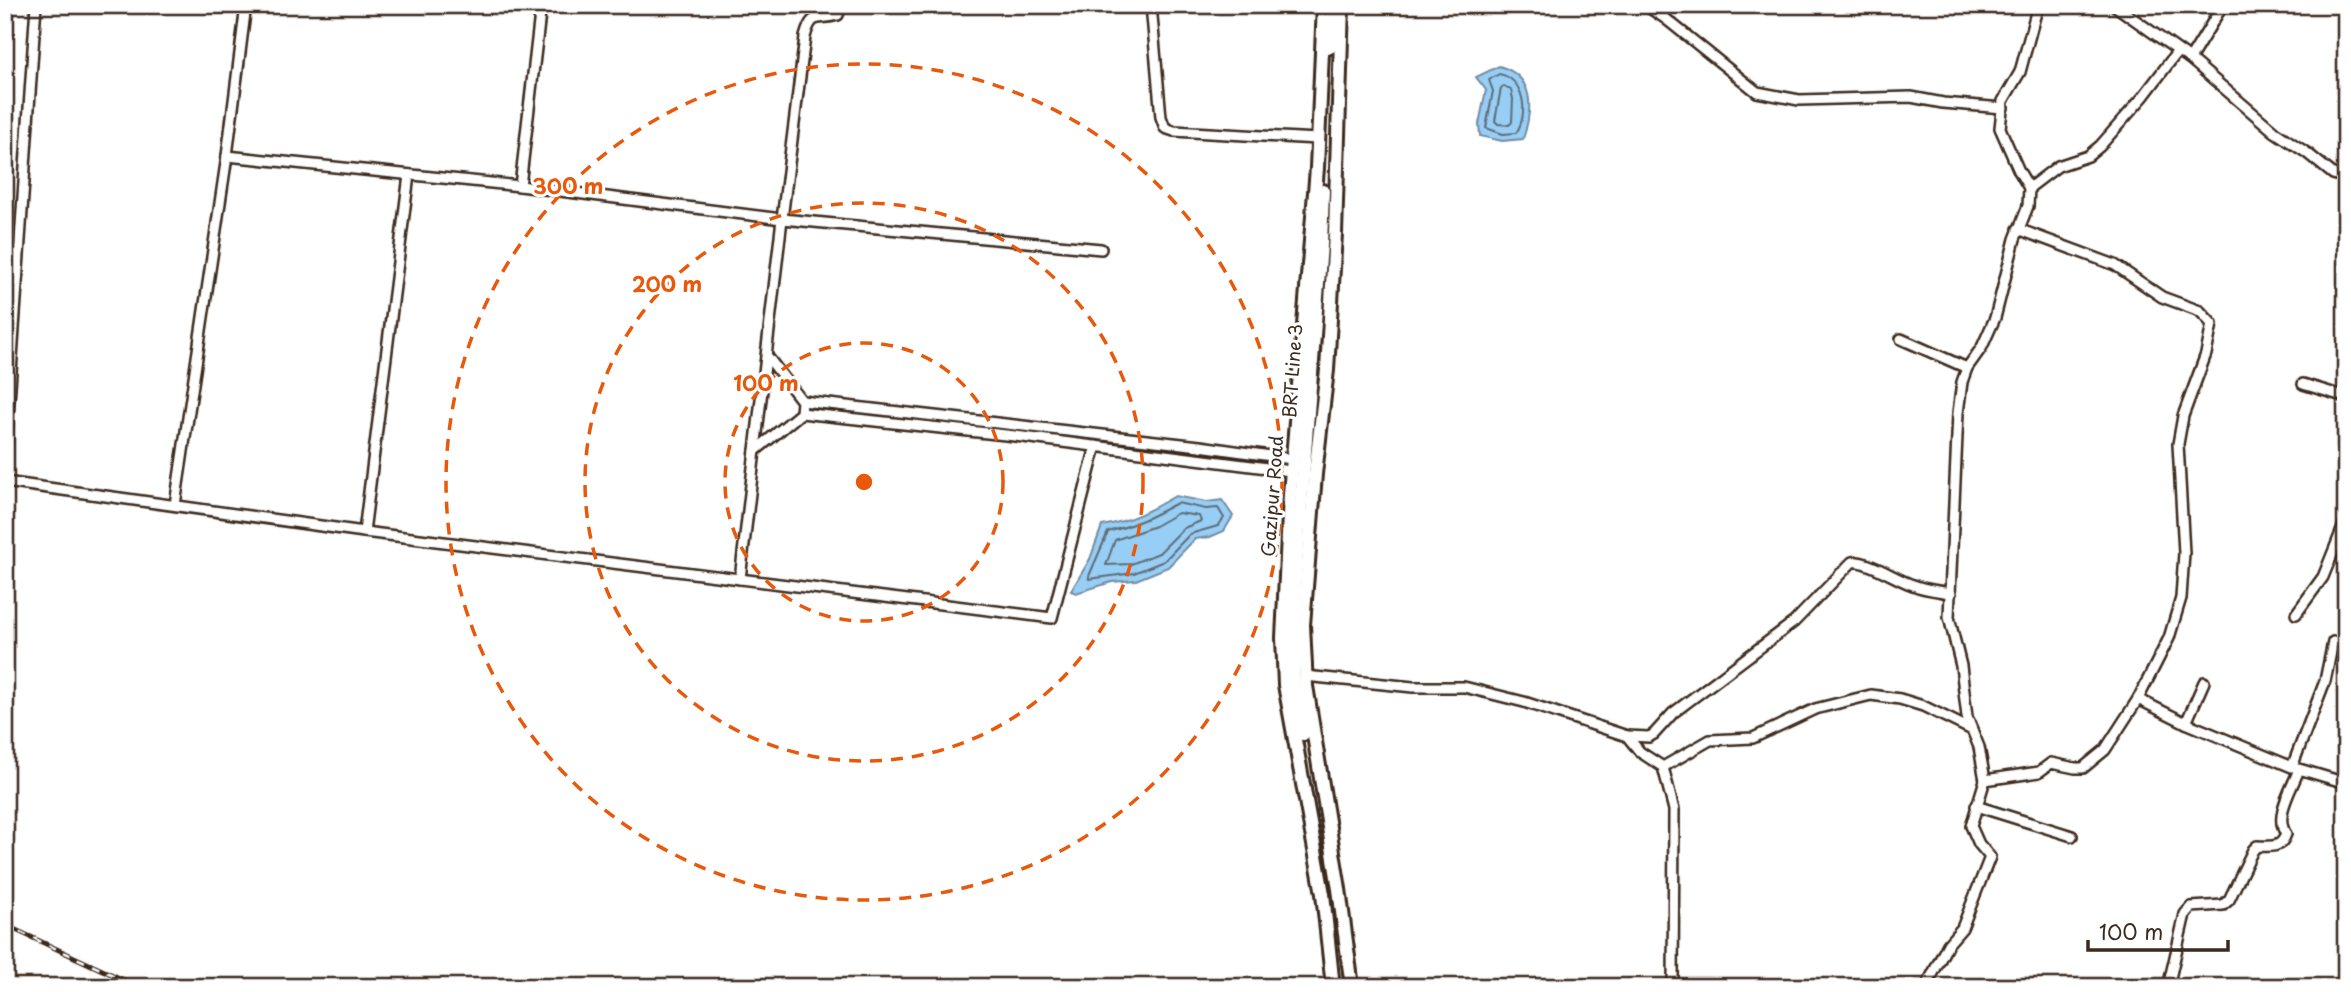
<svg xmlns="http://www.w3.org/2000/svg" width="2351" height="992" viewBox="0 0 2351 992" font-family="'Playpen Sans',sans-serif">
	<rect width="100%" height="100%" fill="#fff"/>
	<filter id="ink" filterUnits="userSpaceOnUse"><feTurbulence type="fractalNoise" baseFrequency=".0143" numOctaves="2"/><feDisplacementMap in="SourceGraphic" scale="14" xChannelSelector="R" yChannelSelector="G"/><feConvolveMatrix kernelMatrix="1 2 1 2 8 2 1 2 1" color-interpolation-filters="sRGB"/></filter>
	<g filter="url(#ink)">
		<g fill="#97cef6" stroke="#728ca0" stroke-width="2">
			<path d="M1499,66C1535,76 1533,109 1523,139L1502,141L1480,136L1479,124L1486,90L1476,77Z"/>
			<path d="M1175,496L1207,502L1222,500L1233,516L1224,531L1210,537L1195,539L1168,567L1136,580L1112,582L1076,593L1071,591L1090,559L1102,526C1130,521 1151,510 1175,496Z"/>
		</g>
		<g fill="none" stroke-linecap="round" stroke-linejoin="round">
			<g stroke="#606c74" stroke-width="2">
				<path d="M1499,74C1525,79 1529,114 1516,133L1503,134L1486,128L1493,91L1489,80Z"/>
				<polygon points="1504,86 1511,90 1513,99 1512,122 1509,125 1498,124 1495,121 1501,88"/>
				<path d="M1177,503L1206,509L1218,508L1224,518L1218,526L1190,534L1164,561L1134,573L1089,579V576L1108,532C1135,525 1153,516 1177,503Z"/>
				<polygon points="1178,513 1199,516 1201,521 1184,528 1159,553 1131,564 1106,565 1115,540 1155,526"/>
			</g>
			<defs>
				<g id="minor">
					<polyline points="1151,5 1161,117 1165,128 1174,131 1318,139"/>
					<polyline points="1645,5 1666,19 1757,92 1799,100 1911,97 1943,103 2003,108"/>
					<polyline points="2114,5 2190,59 2275,132 2307,153 2333,174 2346,178"/>
					<polyline points="2190,59 2223,5"/>
					<polyline points="227,156 520,186 782,219 1101,249"/>
					<polyline points="520,186 541,5"/>
					<polyline points="2029,188 2058,166 2088,156 2100,146 2143,97 2178,51"/>
					<polyline points="1901,339 1967,368"/>
					<polyline points="2303,384 2346,397"/>
					<polyline points="802,401 1200,446 1292,459"/>
					<polyline points="801,413 1015,436 1291,471"/>
					<polyline points="755,451 801,413 802,401 767,356"/>
					<polyline points="5,461 36,5"/>
					<polyline points="5,482 364,532 409,175"/>
					<polyline points="175,505 227,156 246,5"/>
					<polyline points="364,532 1052,618 1096,446"/>
					<path d="M740,579L782,219L805,37C812,11 817,21 838,15L841,5"/>
					<polyline points="2296,614 2323,577 2346,520"/>
					<polyline points="1305,676 1413,687 1464,687 1524,702 1627,736 1640,752 1663,767 1674,810 1673,987"/>
					<polyline points="2138,699 2186,723 2292,767 2325,681 2333,642"/>
					<polyline points="2186,723 2204,682"/>
					<path d="M1627,736L1649,737L1654,734L1673,713L1794,622L1852,562C1868,560 1897,580 1913,585C1925,590 1939,591 1951,593"/>
					<polyline points="1663,767 1710,740 1753,738 1815,709 1871,695 1900,699 1923,706 1972,730"/>
					<polyline points="1985,780 2039,772 2051,763 2075,768 2083,768 2105,750 2138,699 2169,638 2181,598 2184,553 2178,444 2183,416 2206,354 2212,324 2200,311 2162,297 2115,265 2018,229"/>
					<polyline points="1976,806 2072,836"/>
					<polyline points="1926,987 1948,944 1962,928 1990,857 1979,844 1971,826 1985,780 1979,747 1967,717 1961,666 1949,617 1958,413 1962,382 1967,368 1982,347 1995,318 2015,239 2028,206 2029,188 2019,171 2000,128 2003,101 2020,72 2038,5"/>
					<path d="M2168,987L2185,914L2191,907L2223,905L2229,900L2253,850L2257,846C2271,846 2281,849 2286,834C2273,816 2293,787 2299,769L2346,783"/>
				</g>
				<g id="major">
					<polyline points="1324,5 1317,168 1290,494 1283,638 1285,685 1323,894 1333,987"/>
					<polyline points="1342,5 1335,234 1327,370 1315,474 1303,625 1306,686 1339,889 1352,987"/>
					<polyline points="1330,47 1333,5"/>
					<polyline points="1303,734 1294,682 1292,619 1321,245 1323,191"/>
				</g>
			</defs>
			<use href="#minor" stroke="#3b2a1e" stroke-width="14"/>
			<use href="#major" stroke="#3b2a1e" stroke-width="18"/>
			<use href="#minor" stroke="#fff" stroke-width="9"/>
			<use href="#major" stroke="#fff" stroke-width="12"/>
			<defs>
				<polyline id="rail" points="5,925 139,987"/>
			</defs>
			<use href="#rail" stroke="#3b2a1e" stroke-width="5"/>
			<use href="#rail" stroke="#fff" stroke-width="2.5" stroke-dasharray="8" stroke-linecap="butt"/>
		</g>
	</g>
	<g fill="none" stroke="#e8590c" stroke-width="3.5" stroke-dasharray="12 9">
		<circle cx="864" cy="482" r="139"/>
		<circle cx="864" cy="482" r="279"/>
		<circle cx="864" cy="482" r="418"/>
	</g>
	<g text-anchor="middle" stroke-width="6" stroke-linejoin="round" paint-order="stroke">
		<g font-size="18" fill="#3b2a1e" stroke="#fff">
			<text transform="translate(1293 371) rotate(-86)" y="6">BRT Line 3</text>
			<text transform="translate(1273 496) rotate(-86)" y="6">Gazipur Road</text>
		</g>
	</g>
	<circle cx="864" cy="482" r="10" fill="#e8590c" stroke="#fff" stroke-width="3.5"/>
	<g font-size="21" text-anchor="middle" font-weight="bold" fill="#e8590c" stroke="#fff" stroke-width="6" stroke-linejoin="round" paint-order="stroke">
		<text x="568" y="194">300 m</text>
		<text x="667" y="292">200 m</text>
		<text x="766" y="391">100 m</text>
	</g>
	<rect width="2351" height="992" fill="none" stroke="#fff" stroke-width="28"/>
	<rect x="14" y="14" width="2323" height="964" fill="none" stroke="#3b2a1e" stroke-width="2.5" filter="url(#ink)"/>
	<path d="M2088 940v10h140v-10" fill="none" stroke="#3b2a1e" stroke-width="3.5"/>
	<text x="2099" y="940" font-size="21" fill="#3b2a1e" stroke="#ffffff" stroke-width="5" paint-order="stroke">100 m</text>
</svg>
